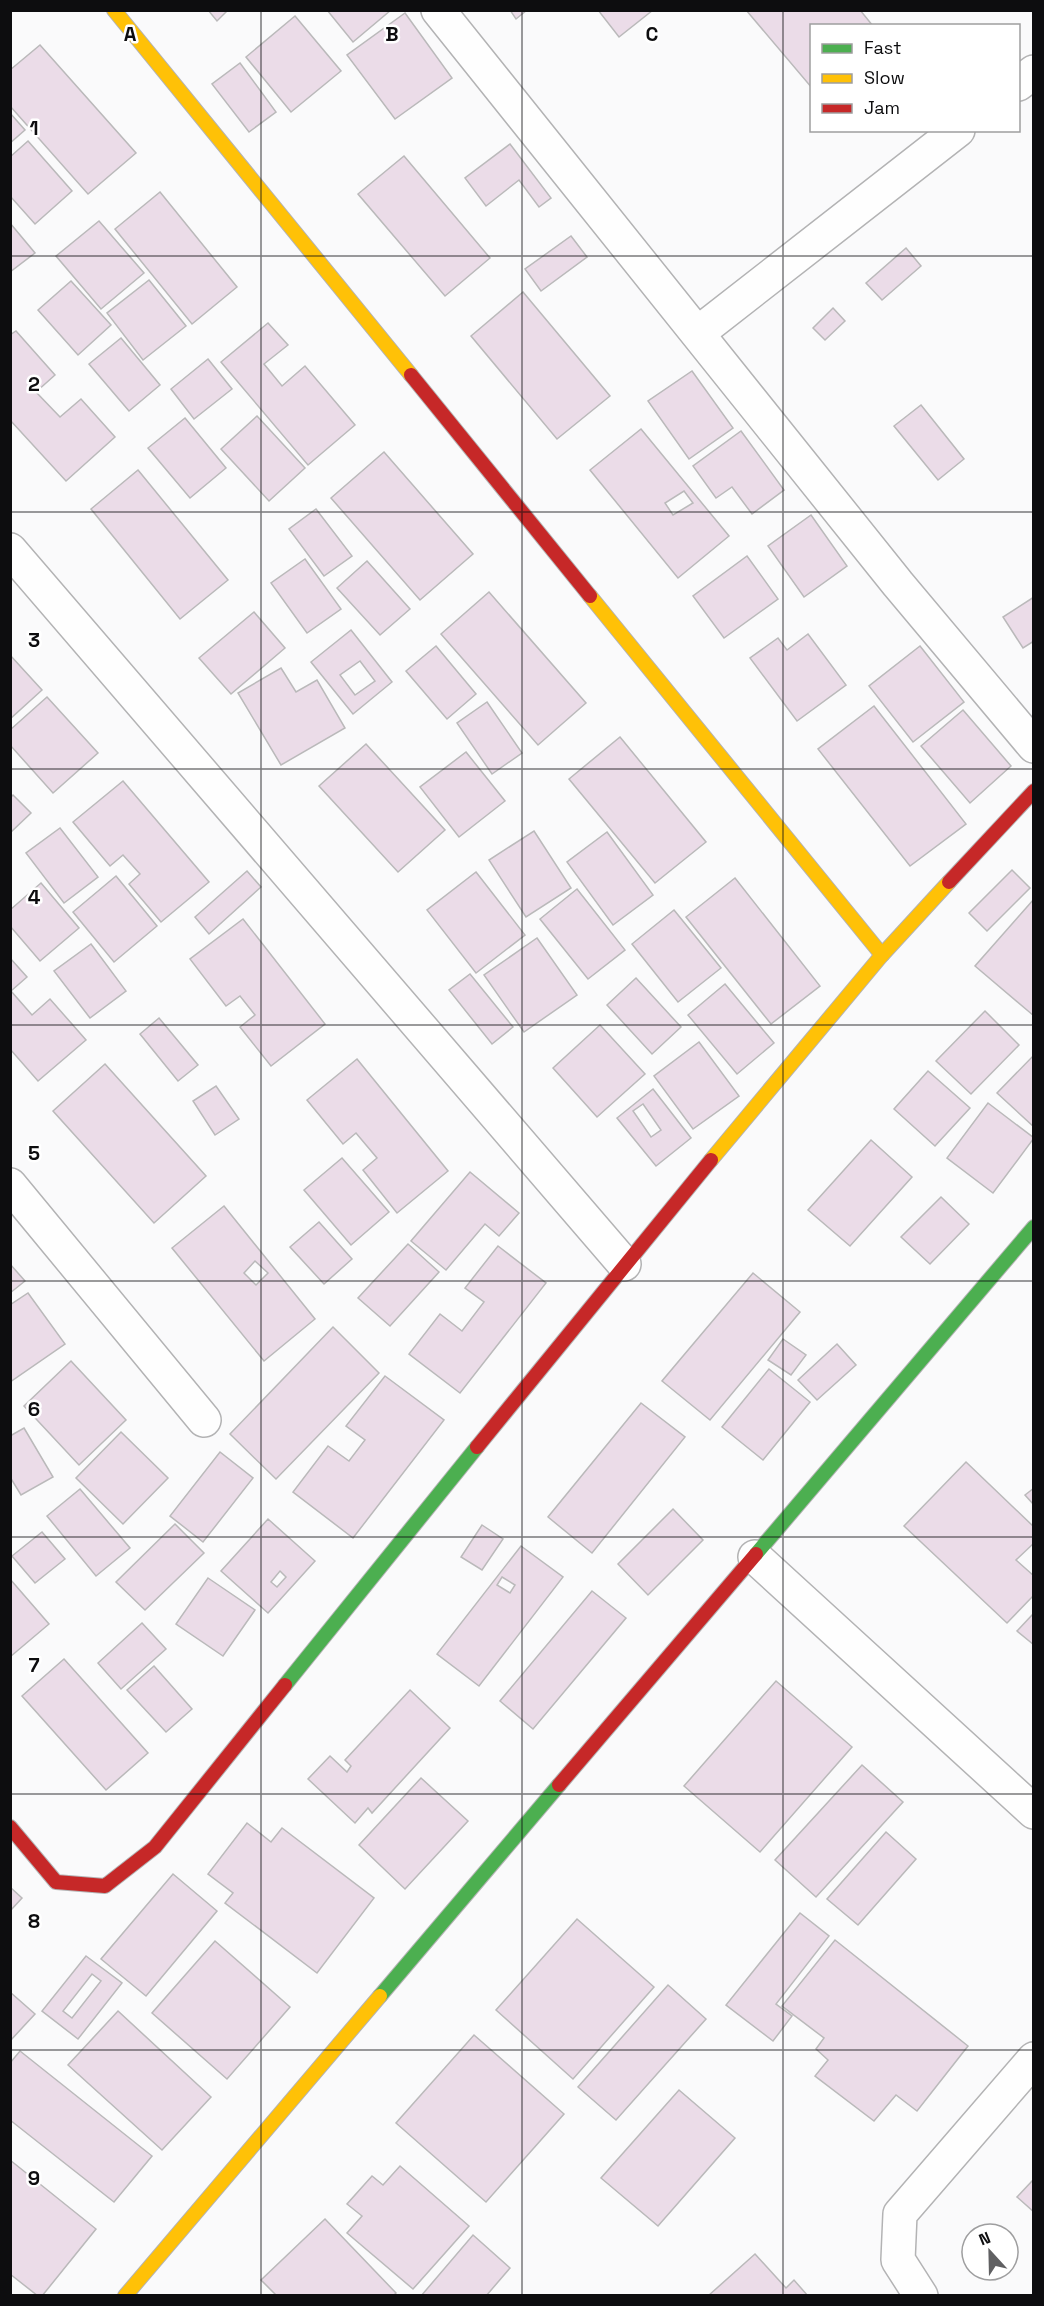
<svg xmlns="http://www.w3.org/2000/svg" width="1044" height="2306" viewBox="0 0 1044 2306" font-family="'Space Grotesk',sans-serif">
	<rect width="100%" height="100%" fill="#fafafb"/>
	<g fill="#ebdce8" stroke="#bab9ba" stroke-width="1.5" fill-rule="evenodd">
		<polygon points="208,10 228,10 217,21"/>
		<polygon points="327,10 391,10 353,42"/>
		<polygon points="510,10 527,10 516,19"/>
		<polygon points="598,10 653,10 619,37"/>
		<polygon points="746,10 860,10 873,26 812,26 812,88"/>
		<polygon points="405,13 452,78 395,119 347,55"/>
		<polygon points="295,16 341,71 291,112 246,57"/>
		<polygon points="40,45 136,153 88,194 10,106 10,70"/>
		<polygon points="240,63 276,112 249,132 212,84"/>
		<polygon points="10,113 25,130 10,143"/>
		<polygon points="28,141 72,191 35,224 10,196 10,157"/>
		<polygon points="510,144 551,198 539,207 519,180 486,206 465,178"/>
		<polygon points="404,156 490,258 445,296 358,194"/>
		<polygon points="160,192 237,287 192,324 115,229"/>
		<polygon points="99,221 144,273 101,309 56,256"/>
		<polygon points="10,223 35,253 10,272"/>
		<polygon points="571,236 587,257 541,291 525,269"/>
		<polygon points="906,248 921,266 882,300 866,283"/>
		<polygon points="149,280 186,326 143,360 107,313"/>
		<polygon points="71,281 111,325 78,355 38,310"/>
		<polygon points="523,292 610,396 557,439 471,336"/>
		<polygon points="833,308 845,321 825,340 813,328"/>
		<polygon points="268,323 288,345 264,364 282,386 305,366 355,425 308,465 221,362"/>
		<polygon points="16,331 55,375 36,392 60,417 81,399 115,437 66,481 10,420 10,335"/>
		<polygon points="121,338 160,385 129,411 89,364"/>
		<polygon points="208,359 232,389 194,419 171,389"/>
		<polygon points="692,371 733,428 689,459 648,401"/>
		<polygon points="921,405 964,459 938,480 894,426"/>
		<polygon points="257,416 305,468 269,501 221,449"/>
		<polygon points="185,418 226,468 190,498 148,448"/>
		<path d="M641,429L729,536L678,578L590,470ZM684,491L693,503L673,515L665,503Z"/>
		<polygon points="741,431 784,490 752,514 732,487 716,498 693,466"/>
		<polygon points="384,452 473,554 420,600 331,498"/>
		<polygon points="138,470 228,580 180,619 91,509"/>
		<polygon points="316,509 352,556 324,576 289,529"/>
		<polygon points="811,515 847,566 804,597 768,546"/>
		<polygon points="747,556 778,599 724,638 693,596"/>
		<polygon points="305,559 341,609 307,633 271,583"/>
		<polygon points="367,561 410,609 380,635 337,588"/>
		<polygon points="489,592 586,703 538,745 441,634"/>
		<polygon points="1034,597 1034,641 1023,648 1003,617"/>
		<polygon points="254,612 285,648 231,694 199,658"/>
		<path d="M351,630L392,682L353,714L311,662ZM360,661L375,681L355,695L340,675Z"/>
		<polygon points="808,634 846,685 797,721 750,658 778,638 787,650"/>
		<polygon points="436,646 476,694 447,719 406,671"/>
		<polygon points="920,646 964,702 913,742 869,686"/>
		<polygon points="10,655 42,690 10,719"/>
		<polygon points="281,668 296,692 317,680 345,728 281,765 238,693"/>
		<polygon points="47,697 98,753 53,793 10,745 10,730"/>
		<polygon points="487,702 522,753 492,774 457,723"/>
		<polygon points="874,706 966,824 910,866 818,749"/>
		<polygon points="963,710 1011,766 970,803 921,746"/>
		<polygon points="620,737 706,842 655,883 569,779"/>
		<polygon points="366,744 445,830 398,872 319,786"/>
		<polygon points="466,752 505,801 459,837 420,787"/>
		<polygon points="123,781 209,882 161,922 129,884 140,874 123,855 110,866 73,822"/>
		<polygon points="13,795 31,813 11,832 10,798"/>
		<polygon points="60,828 98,877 64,903 26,853"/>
		<polygon points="534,831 571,888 526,917 489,860"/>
		<polygon points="607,832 653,895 613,925 567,862"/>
		<polygon points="1012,870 1030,888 987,931 969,913"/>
		<polygon points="247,871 261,887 209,934 195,917"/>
		<polygon points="476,872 525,935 476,973 427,910"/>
		<polygon points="116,876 157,926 114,962 73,912"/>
		<polygon points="735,878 820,986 771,1024 686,917"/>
		<polygon points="41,883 79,928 40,961 10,926 10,910"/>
		<polygon points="577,889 625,950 588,979 540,919"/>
		<polygon points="1034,899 1034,1016 975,966"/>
		<polygon points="674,910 721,968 678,1002 632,944"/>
		<polygon points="243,919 325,1024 271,1066 240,1027 255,1015 240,996 226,1006 190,959"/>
		<polygon points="537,938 577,995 524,1032 484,975"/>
		<polygon points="91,944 126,991 90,1018 54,971"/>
		<polygon points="10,958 27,977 11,991 32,1015 50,999 86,1040 38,1081 10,1049"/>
		<polygon points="470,974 513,1027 492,1044 449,990"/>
		<polygon points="636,978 681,1027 652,1054 607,1005"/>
		<polygon points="725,984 774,1043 737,1074 688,1015"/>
		<polygon points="985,1011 1019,1045 971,1094 936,1061"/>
		<polygon points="159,1018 198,1065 178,1081 140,1034"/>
		<polygon points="600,1025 645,1074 597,1117 553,1068"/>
		<polygon points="699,1042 739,1096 693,1129 654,1076"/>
		<polygon points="1034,1055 1034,1127 997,1093"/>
		<polygon points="357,1059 448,1171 397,1213 363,1170 377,1158 356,1133 343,1144 307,1100"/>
		<polygon points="105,1064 206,1176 154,1223 53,1111"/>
		<polygon points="928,1071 970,1108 935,1146 894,1109"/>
		<polygon points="216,1086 239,1119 215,1135 193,1101"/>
		<path d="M653,1089L691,1138L656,1166L617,1118ZM643,1104L661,1130L651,1137L633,1111Z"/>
		<polygon points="988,1103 1034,1138 993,1193 947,1158"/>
		<polygon points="871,1140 912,1177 850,1246 808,1210"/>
		<polygon points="342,1158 389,1212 351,1245 304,1190"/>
		<polygon points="470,1172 519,1213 499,1236 485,1224 446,1270 411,1241"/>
		<polygon points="941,1197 969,1224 930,1264 901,1237"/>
		<path d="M224,1206L315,1319L264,1361L172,1248ZM255,1261L268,1273L256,1285L244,1273Z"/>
		<polygon points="319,1222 352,1259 324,1284 290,1247"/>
		<polygon points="408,1244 439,1272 390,1326 358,1298"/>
		<polygon points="498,1246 546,1283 460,1393 409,1354 440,1314 462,1331 484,1302 465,1288"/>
		<polygon points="10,1264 25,1281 10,1293"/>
		<polygon points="753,1273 800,1312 710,1420 662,1381"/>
		<polygon points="28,1293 65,1344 10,1382 10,1305"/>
		<polygon points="333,1327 379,1373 276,1479 230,1434"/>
		<polygon points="783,1339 806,1355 791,1375 768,1360"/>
		<polygon points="837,1344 856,1365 817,1400 798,1380"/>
		<polygon points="71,1361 126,1420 79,1465 24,1406"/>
		<polygon points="769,1369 810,1402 763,1460 722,1427"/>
		<polygon points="385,1376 444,1420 353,1538 293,1492 328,1446 349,1461 365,1440 346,1426"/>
		<polygon points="641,1403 685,1437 592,1553 548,1517"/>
		<polygon points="24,1428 53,1477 21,1495 10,1477 10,1436"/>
		<polygon points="121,1432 168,1478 123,1524 76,1478"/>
		<polygon points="220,1452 253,1478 203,1542 170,1516"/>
		<polygon points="966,1462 1034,1527 1034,1543 1016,1560 1034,1576 1034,1595 1007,1623 904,1526"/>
		<polygon points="1034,1488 1034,1505 1025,1495"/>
		<polygon points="80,1489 130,1548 96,1576 47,1516"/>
		<polygon points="673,1509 703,1540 648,1595 618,1564"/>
		<path d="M268,1519L315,1561L268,1613L221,1571ZM280,1571L286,1577L277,1587L271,1582Z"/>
		<polygon points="175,1524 204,1553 145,1610 116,1582"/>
		<polygon points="482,1525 503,1539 482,1570 461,1557"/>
		<polygon points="42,1532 65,1559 35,1583 12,1556"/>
		<path d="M521,1546L563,1577L479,1686L437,1654ZM502,1577L515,1585L510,1593L497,1585Z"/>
		<polygon points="208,1578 255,1610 223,1656 176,1624"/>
		<polygon points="10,1579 49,1624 10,1657"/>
		<polygon points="592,1591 626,1618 533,1729 500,1701"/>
		<polygon points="1034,1613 1034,1645 1017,1631"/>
		<polygon points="142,1623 166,1649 121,1689 98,1663"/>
		<polygon points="64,1659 148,1753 106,1790 22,1696"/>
		<polygon points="154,1666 192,1709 166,1732 127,1690"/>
		<polygon points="776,1681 852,1747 760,1852 684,1786"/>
		<polygon points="410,1690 450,1728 372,1813 368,1808 355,1823 308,1779 330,1756 347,1772 351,1766 345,1760"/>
		<polygon points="862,1765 903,1802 816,1897 775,1860"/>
		<polygon points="421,1778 468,1821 405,1889 359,1845"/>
		<polygon points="247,1823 271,1842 282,1828 374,1898 317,1973 225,1903 233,1893 208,1874"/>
		<polygon points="886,1832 916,1859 858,1925 827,1899"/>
		<polygon points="173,1874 217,1911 146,1996 101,1959"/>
		<polygon points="10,1887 22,1898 10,1911"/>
		<polygon points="800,1913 829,1936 776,2004 792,2016 773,2041 726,2005"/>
		<polygon points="577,1919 654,1987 573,2079 496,2010"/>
		<polygon points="835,1940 968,2046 917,2111 896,2095 874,2121 815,2076 828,2060 816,2049 824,2038 782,2006"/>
		<polygon points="215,1941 290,2007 227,2079 152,2013"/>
		<path d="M86,1956L122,1983L78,2039L42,2011ZM92,1974L101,1981L72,2018L63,2011Z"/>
		<polygon points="668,1985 706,2019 616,2120 578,2087"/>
		<polygon points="10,1992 35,2014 10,2041"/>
		<polygon points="118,2011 211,2097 162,2150 68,2065"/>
		<polygon points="474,2035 564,2114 486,2202 396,2123"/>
		<polygon points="20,2051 152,2156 114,2202 10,2120 10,2063"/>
		<polygon points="679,2090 735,2138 658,2226 601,2178"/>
		<polygon points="10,2160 96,2229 42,2296 38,2296 10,2274"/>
		<polygon points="400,2166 469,2226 413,2289 347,2233 362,2216 347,2204 372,2176 383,2185"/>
		<polygon points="1034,2179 1034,2212 1017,2197"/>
		<polygon points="325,2219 396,2293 393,2296 277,2296 261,2280"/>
		<polygon points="473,2235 510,2268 486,2296 421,2296"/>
		<polygon points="755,2254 786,2288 794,2280 808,2296 708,2296"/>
	</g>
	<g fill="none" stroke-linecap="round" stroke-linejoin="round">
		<defs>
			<g id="street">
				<polyline points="438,10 898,584 1034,746"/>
				<polyline points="1018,84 1034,72"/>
				<polyline points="698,333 958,130"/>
				<polyline points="10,550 624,1264"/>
				<polyline points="10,1185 204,1420"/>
				<polyline points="755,1557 1034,1812"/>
				<polyline points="921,2296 898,2260 900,2214 1034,2059"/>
			</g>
			<g id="fast">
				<polyline points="756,1554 1034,1227"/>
				<polyline points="285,1685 477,1447"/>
				<polyline points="380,1996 559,1785"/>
			</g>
			<g id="slow">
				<polyline points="114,10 411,375"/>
				<polyline points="590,596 882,955"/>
				<polyline points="711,1160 882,955 949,882"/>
				<polyline points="125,2296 380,1996"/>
			</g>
			<g id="jam">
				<polyline points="411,375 590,596"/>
				<polyline points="949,882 1034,791"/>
				<polyline points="477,1447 711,1160"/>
				<polyline points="559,1785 756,1554"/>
				<polyline points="10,1827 56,1882 105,1886 155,1847 285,1685"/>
			</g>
		</defs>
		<use href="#street" stroke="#b3b3b4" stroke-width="36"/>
		<use href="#fast" stroke="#b3b3b4" stroke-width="16"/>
		<use href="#slow" stroke="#b3b3b4" stroke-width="16"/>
		<use href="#jam" stroke="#b3b3b4" stroke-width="16"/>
		<use href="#street" stroke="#fefefe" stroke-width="33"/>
		<use href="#fast" stroke="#4caf50" stroke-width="14"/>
		<use href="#slow" stroke="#ffc107" stroke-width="14"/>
		<use href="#jam" stroke="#c62828" stroke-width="14"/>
	</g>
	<path fill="none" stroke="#0d0d0f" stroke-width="1.5" stroke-opacity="0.55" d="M261,10V2296M522,10V2296M783,10V2296M10,256H1034M10,512H1034M10,769H1034M10,1025H1034M10,1281H1034M10,1537H1034M10,1794H1034M10,2050H1034"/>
	<g font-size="20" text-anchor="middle" font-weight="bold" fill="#0d0d0f" stroke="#fff" stroke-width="5" stroke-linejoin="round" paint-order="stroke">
		<text x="130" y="41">A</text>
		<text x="392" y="41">B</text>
		<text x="652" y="41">C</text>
		<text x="34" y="135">1</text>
		<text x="34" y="391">2</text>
		<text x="34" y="647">3</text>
		<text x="34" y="904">4</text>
		<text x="34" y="1160">5</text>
		<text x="34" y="1416">6</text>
		<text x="34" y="1672">7</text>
		<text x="34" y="1928">8</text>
		<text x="34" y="2185">9</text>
	</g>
	<rect width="1044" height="2306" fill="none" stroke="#0d0d0f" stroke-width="24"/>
	<rect x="810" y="24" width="210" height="108" fill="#ffffff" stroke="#9e9e9f" stroke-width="1.5"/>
	<rect x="822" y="44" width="30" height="9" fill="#4caf50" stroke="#9e9e9f" stroke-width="1.5"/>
	<text x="864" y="54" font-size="18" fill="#0d0d0f">Fast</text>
	<rect x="822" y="74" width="30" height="9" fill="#ffc107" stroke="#9e9e9f" stroke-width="1.5"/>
	<text x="864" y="84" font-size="18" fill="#0d0d0f">Slow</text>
	<rect x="822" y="104" width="30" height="9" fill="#c62828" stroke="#9e9e9f" stroke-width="1.5"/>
	<text x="864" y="114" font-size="18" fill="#0d0d0f">Jam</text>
	<g transform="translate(990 2252) rotate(338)"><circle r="28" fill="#ffffff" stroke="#9e9e9f" stroke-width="1.5"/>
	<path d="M0-4.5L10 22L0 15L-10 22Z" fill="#606062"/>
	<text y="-9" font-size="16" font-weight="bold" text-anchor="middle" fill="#0d0d0f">N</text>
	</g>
</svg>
